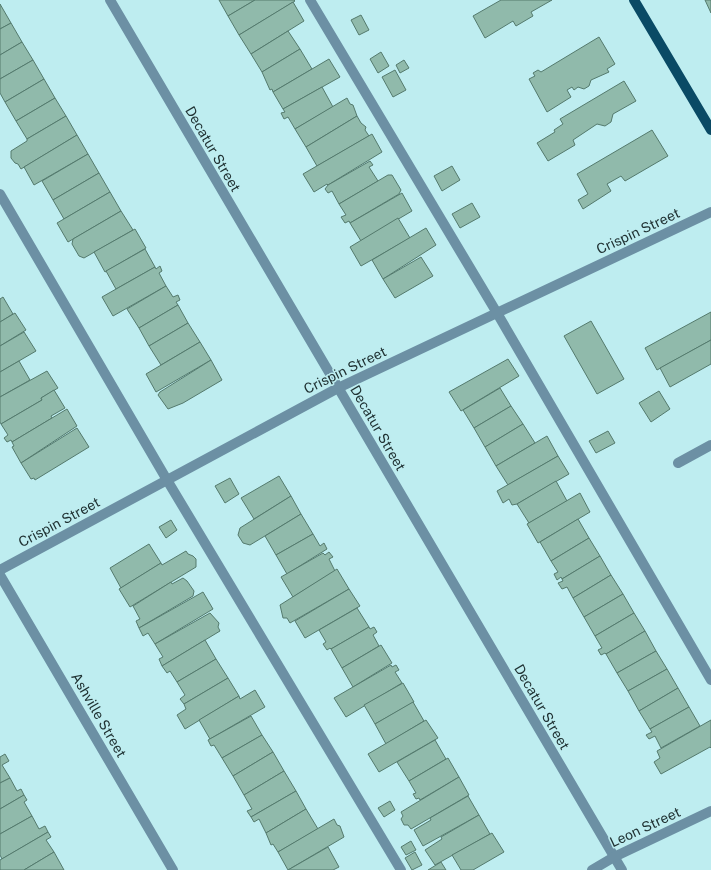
<svg xmlns="http://www.w3.org/2000/svg" width="711" height="870" viewBox="0 0 711 870" font-family="'Public Sans',sans-serif">
	<rect width="100%" height="100%" fill="#beedf0"/>
	<g fill="#90baab" stroke="#547a6d">
		<polygon points="219,0 255,0 228,16"/>
		<polygon points="255,0 294,0 295,1 239,35 228,16"/>
		<polygon points="501,0 552,0 531,12 533,16 516,26 513,21 485,38 473,16"/>
		<polygon points="705,0 711,0 711,13"/>
		<polygon points="293,2 304,21 251,54 239,35"/>
		<polygon points="0,4 11,23 0,29"/>
		<polygon points="361,15 369,30 359,35 351,20"/>
		<polygon points="11,23 22,42 0,55 0,29"/>
		<polygon points="288,31 300,49 262,72 251,54"/>
		<polygon points="599,37 615,64 607,69 609,72 591,80 589,86 584,89 578,87 574,90 572,87 567,90 571,97 547,112 529,79 535,76 533,73 538,70 541,72"/>
		<polygon points="22,42 33,60 0,79 0,55"/>
		<polygon points="300,49 312,69 273,92 272,89 270,90 262,72"/>
		<polygon points="381,52 389,66 378,73 370,59"/>
		<polygon points="329,59 340,77 283,109 273,92"/>
		<polygon points="33,60 44,79 5,102 0,93 0,79"/>
		<polygon points="404,60 409,68 400,73 396,65"/>
		<polygon points="395,70 406,90 393,97 382,77"/>
		<polygon points="44,79 55,98 16,121 5,102"/>
		<polygon points="624,81 636,101 613,114 611,122 605,126 597,124 573,140 575,145 548,161 537,143 555,132 554,130 563,124 560,119"/>
		<polygon points="322,87 333,107 295,129 288,117 284,119 281,113 285,112 283,109"/>
		<polygon points="55,98 66,116 27,139 16,121"/>
		<polygon points="347,98 350,104 353,105 357,116 306,147 295,129"/>
		<polygon points="66,116 77,135 21,169 18,164 15,163 11,158 11,151 27,141 27,139"/>
		<polygon points="357,116 361,123 366,127 365,130 369,136 317,166 306,147"/>
		<polygon points="652,130 668,156 625,181 621,176 607,184 611,191 583,209 578,200 588,194 577,174"/>
		<polygon points="372,134 382,152 328,185 327,184 314,192 303,174"/>
		<polygon points="77,135 88,154 34,185 24,167"/>
		<polygon points="88,154 99,173 53,200 42,181"/>
		<polygon points="370,161 373,165 369,167 378,181 339,204 332,191 328,193 325,189 328,185"/>
		<polygon points="452,166 460,180 442,191 434,176"/>
		<polygon points="99,173 110,192 64,219 53,200"/>
		<polygon points="388,175 392,175 401,190 399,194 350,223 349,221 345,223 341,217 346,215 339,204"/>
		<polygon points="110,192 121,211 68,242 57,223"/>
		<polygon points="402,193 412,211 361,241 350,223"/>
		<polygon points="472,203 480,217 460,228 452,214"/>
		<polygon points="121,211 133,230 84,258 79,256 72,244 73,239"/>
		<polygon points="398,218 410,238 361,266 350,247"/>
		<polygon points="426,228 436,245 383,279 372,260"/>
		<polygon points="135,229 146,248 105,272 94,252"/>
		<polygon points="145,249 155,267 116,289 106,271"/>
		<polygon points="421,257 433,276 395,298 383,279"/>
		<polygon points="160,266 162,271 159,273 166,286 113,316 102,297 155,267 156,269"/>
		<polygon points="166,286 173,297 178,295 180,300 176,302 178,305 139,328 127,309"/>
		<polygon points="3,297 13,314 0,322 0,299"/>
		<polygon points="178,305 188,323 149,346 139,328"/>
		<polygon points="711,312 711,340 657,370 645,348"/>
		<polygon points="15,313 26,330 0,346 0,322"/>
		<polygon points="591,321 624,379 597,394 564,336"/>
		<polygon points="188,323 200,342 161,365 149,346"/>
		<polygon points="24,332 36,351 0,372 0,346"/>
		<polygon points="711,340 711,364 670,387 660,368"/>
		<polygon points="200,342 211,360 156,392 146,374"/>
		<polygon points="508,359 519,376 461,411 449,392"/>
		<polygon points="211,360 222,380 183,403 168,409 158,395 160,392"/>
		<polygon points="19,361 30,380 0,397 0,372"/>
		<polygon points="47,371 58,388 41,398 42,400 1,424 0,422 0,397"/>
		<polygon points="500,388 511,406 474,428 463,410"/>
		<polygon points="54,390 65,408 51,416 52,418 12,442 11,440 7,442 4,438 8,435 1,424 42,400 41,398"/>
		<polygon points="659,391 670,409 651,422 639,403"/>
		<polygon points="511,406 523,424 485,447 474,428"/>
		<polygon points="67,409 77,426 21,463 12,447 14,446 12,442"/>
		<polygon points="523,424 535,443 496,466 485,447"/>
		<polygon points="77,428 89,447 35,480 34,478 31,479 21,463"/>
		<polygon points="608,431 615,443 596,453 589,441"/>
		<polygon points="547,436 558,456 508,485 496,466"/>
		<polygon points="558,456 569,474 517,504 512,505 509,499 503,503 497,491"/>
		<polygon points="279,476 291,496 254,519 241,498"/>
		<polygon points="230,478 239,494 225,503 215,486"/>
		<polygon points="556,481 567,501 529,523 517,504"/>
		<polygon points="580,493 590,512 538,543 527,524"/>
		<polygon points="291,496 301,514 250,545 243,543 238,535 240,528"/>
		<polygon points="301,514 313,534 276,555 265,536"/>
		<polygon points="578,519 589,538 551,561 540,542"/>
		<polygon points="171,520 177,530 166,538 159,527"/>
		<polygon points="313,534 320,546 324,543 327,549 287,574 276,555"/>
		<polygon points="589,538 600,556 562,579 561,577 557,580 554,574 558,572 551,561"/>
		<polygon points="149,544 161,563 121,588 110,568"/>
		<polygon points="186,551 188,554 193,556 196,559 196,567 130,607 119,589 161,563 162,565"/>
		<polygon points="329,552 333,557 329,559 335,571 293,597 281,577 323,553 325,555"/>
		<polygon points="600,556 611,575 573,598 567,587 562,589 558,583 563,581 562,579"/>
		<polygon points="337,569 349,589 290,623 287,618 283,618 280,605"/>
		<polygon points="611,575 623,594 584,617 573,598"/>
		<polygon points="183,578 187,581 194,591 193,596 139,628 136,621 140,619 133,606 171,582 172,584"/>
		<polygon points="349,589 360,606 305,638 295,621"/>
		<polygon points="203,592 213,609 155,644 148,633 143,636 139,628"/>
		<polygon points="623,594 634,613 595,636 584,617"/>
		<polygon points="357,608 369,627 331,649 330,648 327,650 323,644 326,642 319,630"/>
		<polygon points="210,613 219,623 218,627 220,631 162,666 159,659 163,657 155,644"/>
		<polygon points="634,613 645,631 606,654 605,653 601,655 598,650 602,648 595,636"/>
		<polygon points="369,627 370,629 374,627 377,632 373,635 379,646 342,668 331,649"/>
		<polygon points="645,631 656,651 617,673 606,654"/>
		<polygon points="205,640 216,659 177,682 170,671 167,673 162,666"/>
		<polygon points="381,645 392,663 353,687 342,668"/>
		<polygon points="656,651 667,669 628,691 617,673"/>
		<polygon points="216,659 228,678 184,704 180,699 185,695 177,682"/>
		<polygon points="391,665 392,667 396,665 399,670 395,672 402,683 346,717 334,698"/>
		<polygon points="667,669 678,688 639,711 628,691"/>
		<polygon points="228,678 239,696 185,729 177,715 186,709 184,704"/>
		<polygon points="403,683 414,702 375,724 364,705"/>
		<polygon points="678,688 689,707 650,729 639,711"/>
		<polygon points="255,690 265,707 210,739 199,720 239,696 240,699"/>
		<polygon points="413,702 424,721 386,744 375,724"/>
		<polygon points="689,707 700,726 661,748 655,736 649,739 646,735 652,732 650,729"/>
		<polygon points="251,716 262,735 222,758 214,745 211,746 208,740"/>
		<polygon points="426,720 438,738 379,772 368,754"/>
		<polygon points="711,720 711,748 710,747 661,774 654,762 660,758 657,751"/>
		<polygon points="262,735 273,752 233,776 222,758"/>
		<polygon points="435,740 446,759 409,781 397,762"/>
		<polygon points="273,752 284,771 244,795 233,776"/>
		<polygon points="5,754 9,761 2,765 10,778 0,783 0,757"/>
		<polygon points="448,758 459,777 420,800 419,798 416,799 413,794 416,793 409,781"/>
		<polygon points="284,771 296,791 251,817 247,811 252,809 244,795"/>
		<polygon points="459,777 469,795 411,829 408,825 404,825 401,819 403,816 401,812"/>
		<polygon points="10,778 17,791 21,789 24,795 0,809 0,783"/>
		<polygon points="296,791 306,809 266,833 259,819 254,822 251,817"/>
		<polygon points="24,795 27,800 24,802 32,816 0,834 0,809"/>
		<polygon points="468,796 479,815 423,846 414,830 431,820 430,818"/>
		<polygon points="390,801 395,810 384,817 378,808"/>
		<polygon points="306,809 318,829 278,852 273,844 271,845 266,833"/>
		<polygon points="479,815 490,834 435,865 425,850 442,839 441,837"/>
		<polygon points="32,816 39,829 45,826 48,832 2,859 0,855 0,834"/>
		<polygon points="334,819 337,825 340,826 344,837 288,870 278,852"/>
		<polygon points="48,832 51,837 46,840 54,852 24,870 0,870 0,860"/>
		<polygon points="492,833 504,852 473,870 461,870 452,855"/>
		<polygon points="411,841 416,850 406,855 401,847"/>
		<polygon points="328,847 339,867 333,870 288,870"/>
		<polygon points="54,852 64,870 24,870"/>
		<polygon points="415,852 422,865 412,870 405,858"/>
		<polygon points="441,862 446,870 428,870"/>
	</g>
	<g fill="none" stroke-linecap="round" stroke-linejoin="round">
		<g stroke="#6c90a4" stroke-width="10">
			<polyline points="110,0 622,870"/>
			<polyline points="310,0 497,313 711,680"/>
			<polyline points="0,194 167,480 401,870"/>
			<polyline points="678,463 711,445"/>
			<polyline points="0,570 338,388 711,212"/>
			<polyline points="0,575 173,870"/>
			<polyline points="592,870 614,857 711,811"/>
		</g>
		<polyline stroke="#0a4a65" stroke-width="10" points="634,0 711,130"/>
	</g>
	<g text-anchor="middle" stroke-width="3" stroke-linejoin="round" paint-order="stroke">
		<g font-size="14" fill="#203233" stroke="#beedf0">
			<text transform="translate(213 149) rotate(60)" y="5">Decatur Street</text>
			<text transform="translate(638 231) rotate(-25)" y="5">Crispin Street</text>
			<text transform="translate(345 370) rotate(-26)" y="5">Crispin Street</text>
			<text transform="translate(378 428) rotate(60)" y="5">Decatur Street</text>
			<text transform="translate(59 522) rotate(-28)" y="5">Crispin Street</text>
			<text transform="translate(542 707) rotate(60)" y="5">Decatur Street</text>
			<text transform="translate(99 715) rotate(60)" y="5">Ashville Street</text>
			<text transform="translate(645 827) rotate(-25)" y="5">Leon Street</text>
		</g>
	</g>
</svg>
